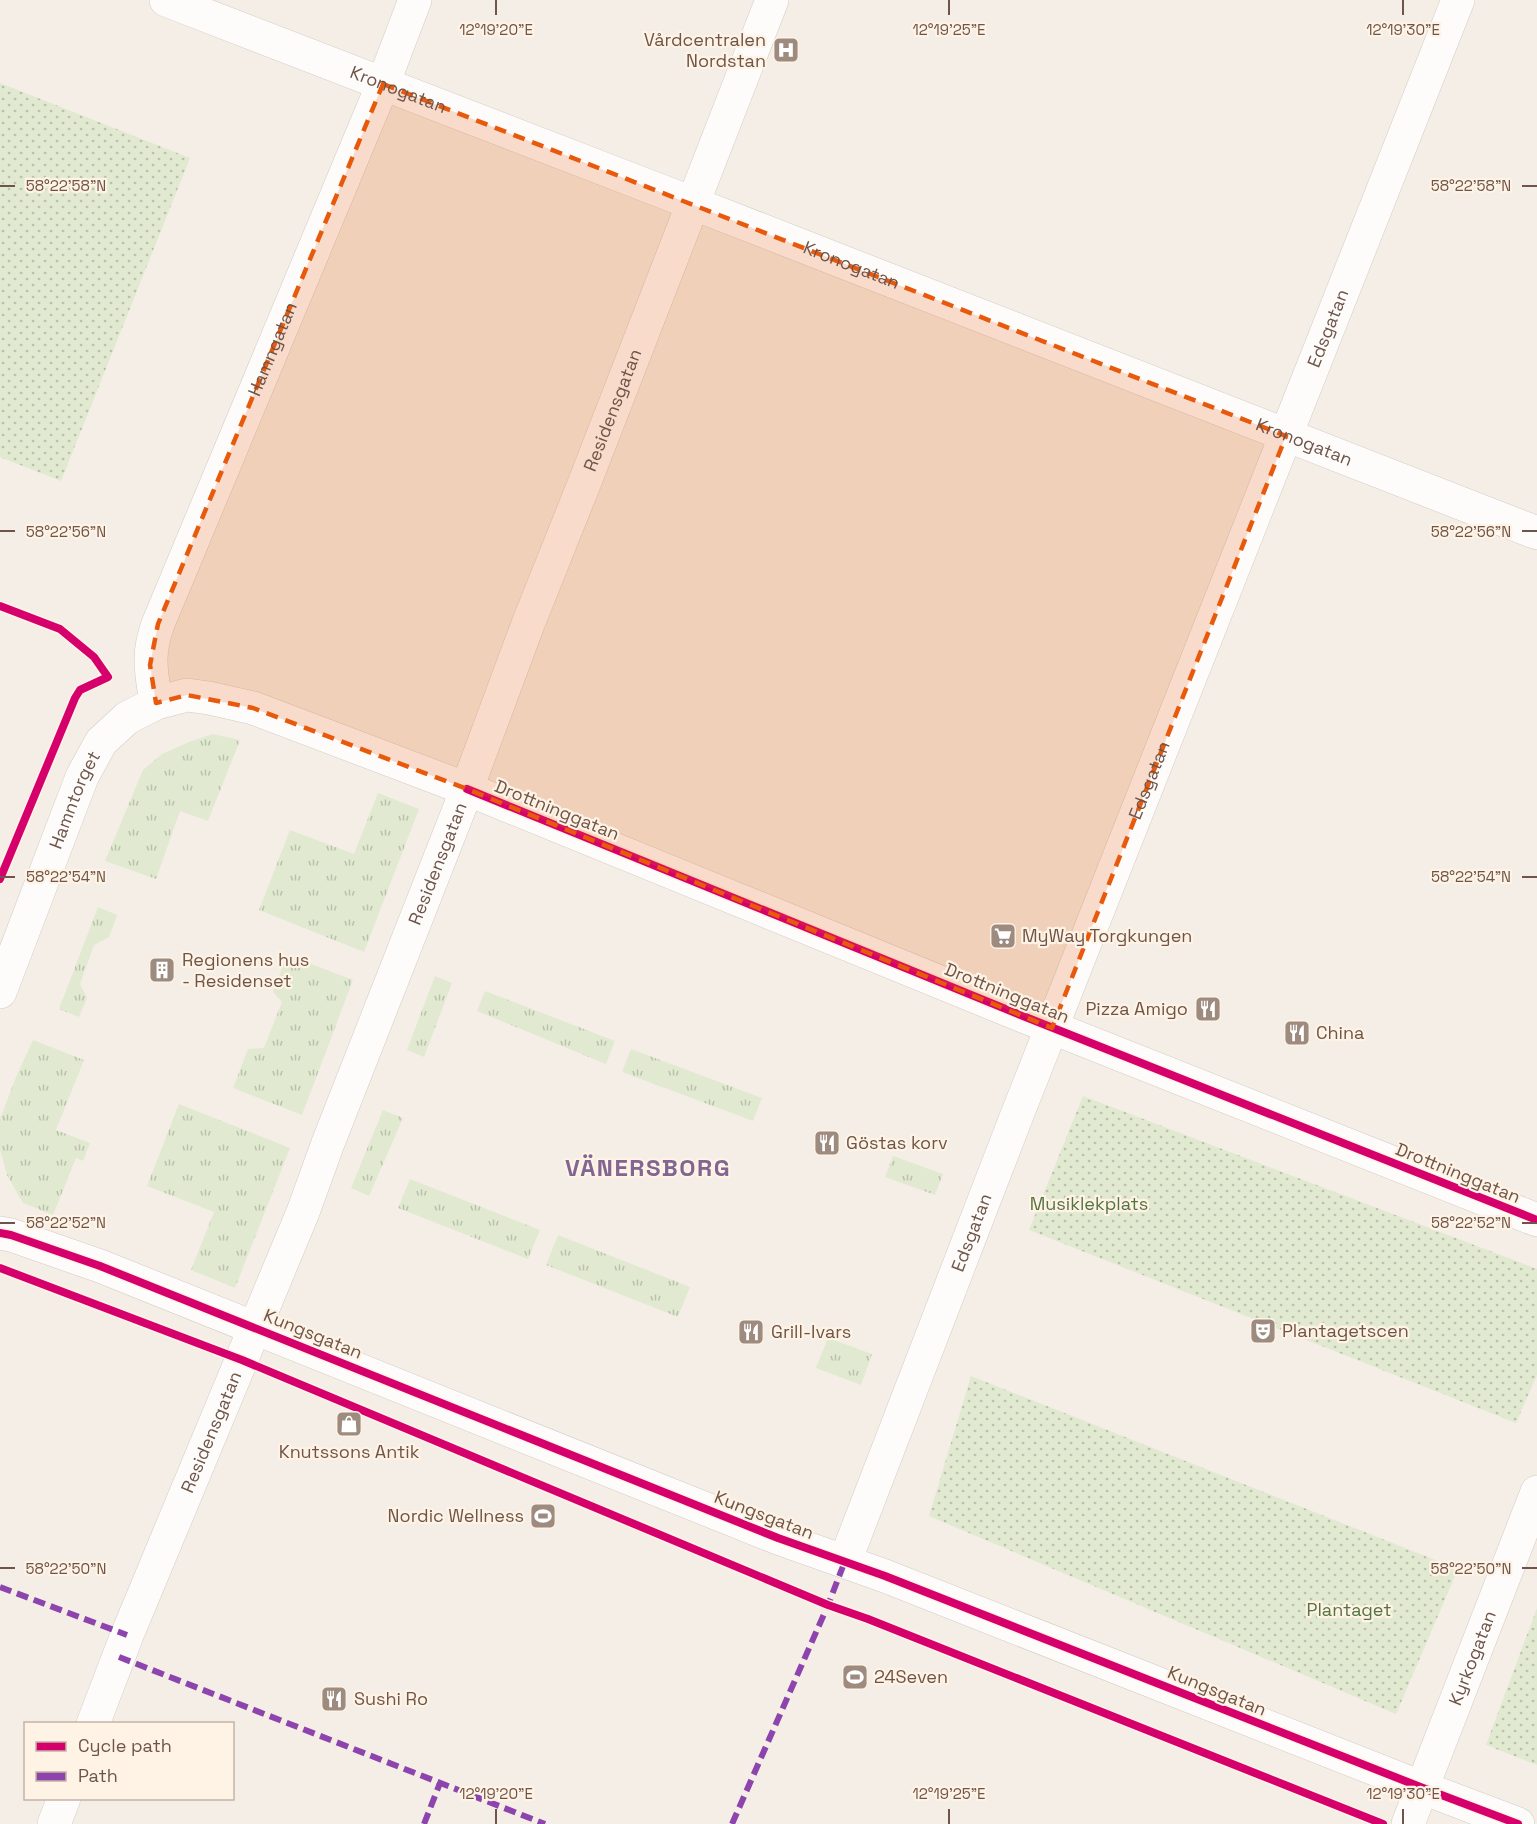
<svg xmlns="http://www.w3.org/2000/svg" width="1537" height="1824" viewBox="0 0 1537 1824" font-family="'Space Grotesk',sans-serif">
	<defs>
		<pattern id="grass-tufts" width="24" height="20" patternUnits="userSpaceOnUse" patternTransform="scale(1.5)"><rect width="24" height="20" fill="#e1ead1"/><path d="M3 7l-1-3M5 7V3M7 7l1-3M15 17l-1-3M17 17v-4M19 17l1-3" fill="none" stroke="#bbc0ac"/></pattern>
		<pattern id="park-dots" width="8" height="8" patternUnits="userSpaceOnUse" patternTransform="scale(1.5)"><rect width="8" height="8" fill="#e1ead1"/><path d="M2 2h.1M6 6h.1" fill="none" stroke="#bbc0ac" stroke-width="1.8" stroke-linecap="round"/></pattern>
	</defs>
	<rect width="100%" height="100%" fill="#f4eee6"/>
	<g fill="url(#grass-tufts)">
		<polygon points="213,734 240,740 208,821 180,811 156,879 105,861 143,770 162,754 189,742"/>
		<polygon points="378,793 419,809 364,952 259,910 290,830 354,854"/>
		<polygon points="98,907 117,915 109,937 94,945 80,984 87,998 79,1017 59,1009"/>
		<polygon points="287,955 353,980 302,1115 233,1088 248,1049 264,1048 282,1002 273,992"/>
		<polygon points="435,976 452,983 424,1057 407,1050"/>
		<polygon points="485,991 615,1041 606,1064 477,1011"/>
		<polygon points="33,1040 84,1060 56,1130 90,1143 83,1161 76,1158 53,1215 23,1203 7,1175 0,1150 0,1119 16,1077"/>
		<polygon points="631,1049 762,1098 753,1121 622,1072"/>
		<polygon points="179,1104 290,1148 235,1288 191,1270 214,1212 147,1186"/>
		<polygon points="383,1110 403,1118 369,1196 351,1188"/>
		<polygon points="893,1156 943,1174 935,1195 885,1177"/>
		<polygon points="410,1179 540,1230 528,1259 398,1208"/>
		<polygon points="558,1235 690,1287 678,1317 546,1265"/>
		<polygon points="828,1338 872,1354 861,1385 816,1368"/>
	</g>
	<g fill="url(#park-dots)">
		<polygon points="0,83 190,158 61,481 0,457"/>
		<polygon points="1083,1096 1537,1269 1537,1375 1516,1423 1029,1230"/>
		<polygon points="971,1376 1458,1569 1396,1714 929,1516"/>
		<polygon points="1537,1608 1537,1765 1486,1745"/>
	</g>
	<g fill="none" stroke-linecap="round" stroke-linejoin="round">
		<defs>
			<g id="street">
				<path id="s1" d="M166,0L692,203L1537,533"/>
				<path id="s2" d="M156,703C151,671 147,654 158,624L383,84L415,0"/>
				<path id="s3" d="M845,1561L1017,1115L1458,0"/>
				<path id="s4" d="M93,1724L127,1635L303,1212L328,1143L460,807L528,624L584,484L772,0"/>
				<polyline points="54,1824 64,1798"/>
				<path id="s5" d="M1408,1824L1537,1492"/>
			</g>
			<g id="secondary">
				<path id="s6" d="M0,992L82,777L101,742L127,718L156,703L187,695L209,698L253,708L467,789L1023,1016L1537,1220"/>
				<polyline points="0,1233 11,1235 100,1266 778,1538 885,1576 1423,1788 1518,1824"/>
			</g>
		</defs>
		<use href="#street" stroke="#d5cbc4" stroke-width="34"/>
		<use href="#secondary" stroke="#d4cbc3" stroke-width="34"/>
		<use href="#street" stroke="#fdfcfb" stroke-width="33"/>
		<use href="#secondary" stroke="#fdfcfb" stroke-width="33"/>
		<g stroke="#8e44ad" stroke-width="6" stroke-dasharray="12 6" stroke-linecap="butt">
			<polyline points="0,1587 127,1635"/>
			<polyline points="119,1657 545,1824"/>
			<polyline points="424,1824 440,1783"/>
			<polyline points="732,1824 828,1605 845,1561"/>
		</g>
		<defs>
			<g id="cycleway">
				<polyline points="0,606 60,629 94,657 108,677 80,690 75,698 0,879"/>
				<polyline points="467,789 1023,1016 1537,1220"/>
				<polyline points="0,1233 11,1235 100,1266 778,1538 885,1576 1423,1788 1518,1824"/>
				<polyline points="0,1268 242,1360 828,1605 868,1619 1383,1824"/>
			</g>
		</defs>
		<use href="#cycleway" stroke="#fef3e5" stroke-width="11"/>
		<use href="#cycleway" stroke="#d6006c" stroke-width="8"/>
	</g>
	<path fill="#e8590c" fill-opacity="0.2" stroke="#e8590c" stroke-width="4.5" stroke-dasharray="12 8" stroke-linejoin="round" d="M383,84L1286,436L1052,1028L467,789L253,708L187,695L156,703L150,665L158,624Z"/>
	<path fill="none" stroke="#6f5549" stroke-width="2" d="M496,0V15M949,0V15M1403,0V15M0,186H15M1522,186H1537M0,531H15M1522,531H1537M0,877H15M1522,877H1537M0,1223H15M1522,1223H1537M0,1568H15M1522,1568H1537M496,1809V1824M949,1809V1824M1403,1809V1824"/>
	<defs>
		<symbol id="hospital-square" viewBox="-11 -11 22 22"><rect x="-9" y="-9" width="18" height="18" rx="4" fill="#9e8b80" stroke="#fef3e5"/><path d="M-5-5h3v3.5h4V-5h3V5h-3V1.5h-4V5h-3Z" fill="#fff"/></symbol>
		<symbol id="supermarket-square" viewBox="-11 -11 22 22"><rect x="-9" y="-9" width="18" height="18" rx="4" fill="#9e8b80" stroke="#fef3e5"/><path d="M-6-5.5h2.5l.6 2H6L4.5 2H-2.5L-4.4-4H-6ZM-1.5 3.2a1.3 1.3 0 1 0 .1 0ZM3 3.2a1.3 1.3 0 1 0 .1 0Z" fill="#fff"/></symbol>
		<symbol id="building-square" viewBox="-11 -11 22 22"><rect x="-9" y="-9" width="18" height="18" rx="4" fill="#9e8b80" stroke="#fef3e5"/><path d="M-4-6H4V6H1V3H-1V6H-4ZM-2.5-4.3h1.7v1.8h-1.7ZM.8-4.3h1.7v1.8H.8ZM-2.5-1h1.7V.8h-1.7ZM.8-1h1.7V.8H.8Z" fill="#fff"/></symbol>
		<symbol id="restaurant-square" viewBox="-11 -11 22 22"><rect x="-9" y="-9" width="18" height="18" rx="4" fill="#9e8b80" stroke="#fef3e5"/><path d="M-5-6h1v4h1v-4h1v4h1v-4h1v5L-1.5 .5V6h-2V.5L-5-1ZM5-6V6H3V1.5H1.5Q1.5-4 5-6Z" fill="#fff"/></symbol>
		<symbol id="theatre-square" viewBox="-11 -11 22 22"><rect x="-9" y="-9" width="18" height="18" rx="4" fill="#9e8b80" stroke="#fef3e5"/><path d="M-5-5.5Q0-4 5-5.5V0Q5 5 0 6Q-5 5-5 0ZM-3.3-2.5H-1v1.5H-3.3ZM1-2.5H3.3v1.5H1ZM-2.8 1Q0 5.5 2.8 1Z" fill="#fff"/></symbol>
		<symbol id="shop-square" viewBox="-11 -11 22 22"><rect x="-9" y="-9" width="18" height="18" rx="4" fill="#9e8b80" stroke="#fef3e5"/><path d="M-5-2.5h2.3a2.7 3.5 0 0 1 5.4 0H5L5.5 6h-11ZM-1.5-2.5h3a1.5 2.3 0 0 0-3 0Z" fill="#fff"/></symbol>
		<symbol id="stadium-square" viewBox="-11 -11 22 22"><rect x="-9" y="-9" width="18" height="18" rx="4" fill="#9e8b80" stroke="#fef3e5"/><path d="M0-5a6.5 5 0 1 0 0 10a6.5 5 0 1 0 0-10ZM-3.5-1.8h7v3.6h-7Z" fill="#fff"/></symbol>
	</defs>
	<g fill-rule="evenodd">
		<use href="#hospital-square" x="771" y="35" width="30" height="30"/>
		<use href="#supermarket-square" x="988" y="921" width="30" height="30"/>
		<use href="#building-square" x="147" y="955" width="30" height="30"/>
		<use href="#restaurant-square" x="1193" y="994" width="30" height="30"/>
		<use href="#restaurant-square" x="1282" y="1018" width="30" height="30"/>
		<use href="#restaurant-square" x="812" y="1128" width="30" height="30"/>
		<use href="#theatre-square" x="1248" y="1316" width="30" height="30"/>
		<use href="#restaurant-square" x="736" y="1317" width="30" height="30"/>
		<use href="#shop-square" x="334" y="1409" width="30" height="30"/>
		<use href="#stadium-square" x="528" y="1501" width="30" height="30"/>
		<use href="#stadium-square" x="840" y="1662" width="30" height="30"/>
		<use href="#restaurant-square" x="319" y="1684" width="30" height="30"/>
	</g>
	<g text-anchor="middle" stroke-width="4.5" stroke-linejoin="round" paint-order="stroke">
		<g font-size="18" fill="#6f5549" stroke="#fef3e5" text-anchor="start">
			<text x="766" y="46" text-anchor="end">Vårdcentralen<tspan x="766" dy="21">Nordstan</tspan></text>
			<text x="1022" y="942">MyWay Torgkungen</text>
			<text x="182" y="966">Regionens hus<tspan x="182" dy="21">- Residenset</tspan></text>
			<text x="1188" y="1015" text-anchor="end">Pizza Amigo</text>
			<text x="1316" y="1039">China</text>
			<text x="846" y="1149">Göstas korv</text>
			<text x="1282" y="1337">Plantagetscen</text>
			<text x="771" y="1338">Grill-Ivars</text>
			<text x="349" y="1458" text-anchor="middle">Knutssons Antik</text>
			<text x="524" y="1522" text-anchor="end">Nordic Wellness</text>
			<text x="874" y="1683">24Seven</text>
			<text x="354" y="1705">Sushi Ro</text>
		</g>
		<g font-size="18" fill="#6f5549" stroke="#fef3e5">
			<text dy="6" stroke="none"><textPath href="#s1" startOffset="249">Kronogatan</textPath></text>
			<text dy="6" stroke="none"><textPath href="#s1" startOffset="735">Kronogatan</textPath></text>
			<text dy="6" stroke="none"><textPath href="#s3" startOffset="1324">Edsgatan</textPath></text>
			<text dy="6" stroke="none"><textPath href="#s2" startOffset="378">Hamngatan</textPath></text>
			<text dy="6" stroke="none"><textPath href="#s4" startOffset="1413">Residensgatan</textPath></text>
			<text dy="6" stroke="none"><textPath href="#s1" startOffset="1221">Kronogatan</textPath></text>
			<text dy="6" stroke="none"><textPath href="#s3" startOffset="838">Edsgatan</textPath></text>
			<text dy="6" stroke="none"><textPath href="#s6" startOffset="206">Hamntorget</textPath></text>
			<text transform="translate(557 810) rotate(22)" y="6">Drottninggatan</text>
			<text dy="6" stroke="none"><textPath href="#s4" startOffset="927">Residensgatan</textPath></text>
			<text transform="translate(1007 993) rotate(22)" y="6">Drottninggatan</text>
			<text transform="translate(1458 1173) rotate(22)" y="6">Drottninggatan</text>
			<text dy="6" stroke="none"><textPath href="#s3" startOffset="352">Edsgatan</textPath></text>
			<text transform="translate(313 1334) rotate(22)" y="6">Kungsgatan</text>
			<text dy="6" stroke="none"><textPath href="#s4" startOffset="315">Residensgatan</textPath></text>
			<text transform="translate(764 1515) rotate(21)" y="6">Kungsgatan</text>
			<text dy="6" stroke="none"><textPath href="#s5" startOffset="178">Kyrkogatan</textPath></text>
			<text transform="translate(1217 1691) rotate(22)" y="6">Kungsgatan</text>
		</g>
		<g font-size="18" fill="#547442" stroke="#fef3e5">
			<text x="1089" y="1210">Musiklekplats</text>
			<text x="1349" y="1616">Plantaget</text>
		</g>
		<g font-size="24" font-weight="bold" letter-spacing="1.5" fill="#816592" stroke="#fef3e5">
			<text x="648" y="1176">VÄNERSBORG</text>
		</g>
	</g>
	<g font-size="15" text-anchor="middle" fill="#6f5549" stroke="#fef3e5" stroke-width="4.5" stroke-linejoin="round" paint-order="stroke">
		<text x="496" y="35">12°19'20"E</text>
		<text x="949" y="35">12°19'25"E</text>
		<text x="1403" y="35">12°19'30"E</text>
		<text x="66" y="191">58°22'58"N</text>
		<text x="1471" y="191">58°22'58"N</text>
		<text x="66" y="537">58°22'56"N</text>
		<text x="1471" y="537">58°22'56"N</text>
		<text x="66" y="882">58°22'54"N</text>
		<text x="1471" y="882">58°22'54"N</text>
		<text x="66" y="1228">58°22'52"N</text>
		<text x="1471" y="1228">58°22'52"N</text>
		<text x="66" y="1574">58°22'50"N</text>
		<text x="1471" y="1574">58°22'50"N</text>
		<text x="496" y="1799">12°19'20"E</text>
		<text x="949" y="1799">12°19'25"E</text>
		<text x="1403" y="1799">12°19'30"E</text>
	</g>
	<rect x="24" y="1722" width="210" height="78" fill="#fef3e5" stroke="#c5b4a7" stroke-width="1.5"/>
	<rect x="36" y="1742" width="30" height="9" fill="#d6006c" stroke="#c5b4a7" stroke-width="1.5"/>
	<text x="78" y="1752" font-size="18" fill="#6f5549">Cycle path</text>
	<rect x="36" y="1772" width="30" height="9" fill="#8e44ad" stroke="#c5b4a7" stroke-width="1.5"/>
	<text x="78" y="1782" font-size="18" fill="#6f5549">Path</text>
</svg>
